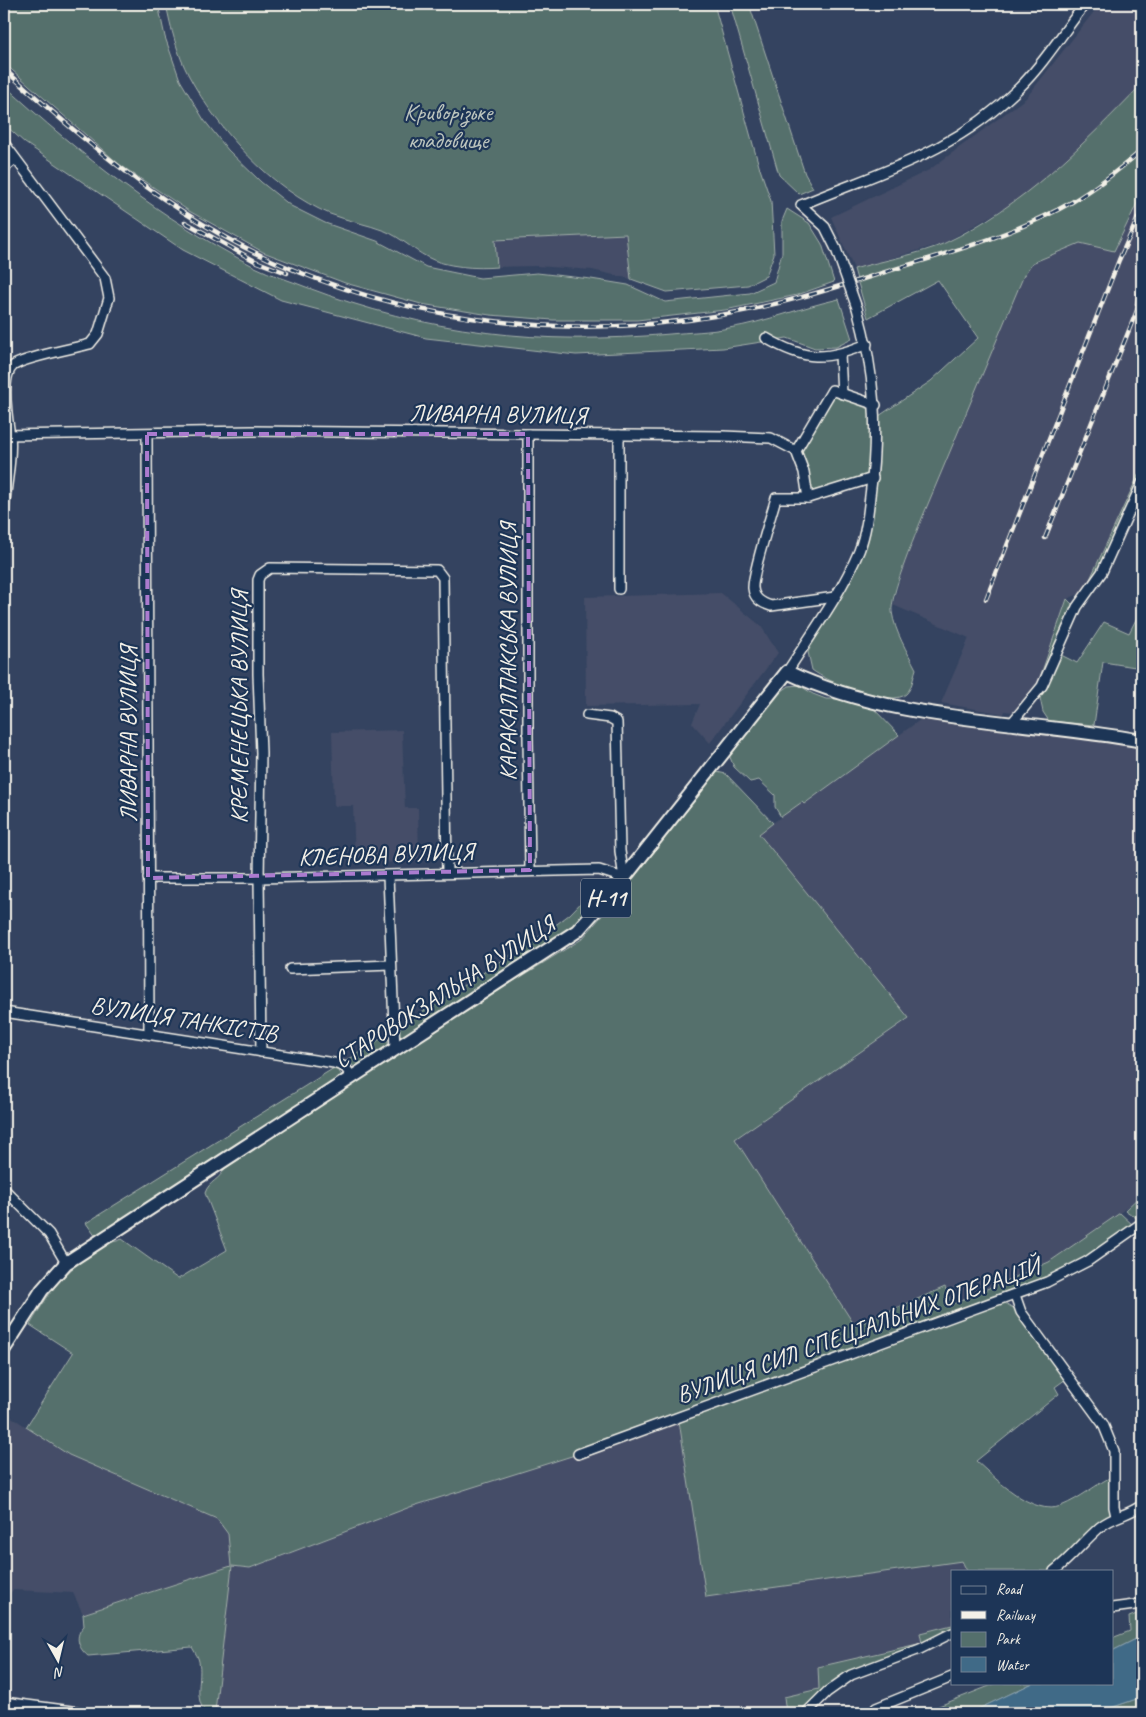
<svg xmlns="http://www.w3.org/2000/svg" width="1146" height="1717" viewBox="0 0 1146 1717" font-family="Caveat,sans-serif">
	<rect width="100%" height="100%" fill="#344360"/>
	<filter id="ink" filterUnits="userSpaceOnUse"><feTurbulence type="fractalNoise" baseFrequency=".02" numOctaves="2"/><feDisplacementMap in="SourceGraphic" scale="10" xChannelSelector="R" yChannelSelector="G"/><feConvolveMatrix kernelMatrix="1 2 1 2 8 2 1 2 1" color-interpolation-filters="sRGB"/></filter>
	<g filter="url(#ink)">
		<g fill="#444d67">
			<polygon points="1100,4 1142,4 1142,84 1090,139 1022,198 944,243 854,269 831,217 929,170 1026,98"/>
			<polygon points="1142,193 1142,467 1138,478 1084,592 1067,599 1038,683 1013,712 1005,711 1004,714 941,703 969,638 893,605 904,564 920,523 1024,275 1032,263 1080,243 1114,251"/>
			<polygon points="626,234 631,279 592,270 536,266 497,267 495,240"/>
			<polygon points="721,593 761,626 778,653 710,743 692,723 700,704 586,706 585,597"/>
			<polygon points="924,717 1142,746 1142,1194 1120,1213 1049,1262 1004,1283 951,1304 944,1287 855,1326 735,1139 909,1018 758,834 802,801 804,804"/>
			<polygon points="402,730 405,808 418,808 419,861 355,864 353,806 334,806 332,732"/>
			<polygon points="4,1412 69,1455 217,1519 228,1534 232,1566 251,1568 410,1507 578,1454 679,1418 963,1561 967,1571 952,1571 952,1625 920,1633 922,1643 818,1667 819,1689 784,1697 786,1713 215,1713 231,1566 83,1614 73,1593 13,1590 4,1600"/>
		</g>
		<g fill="#546f6c" stroke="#a4b0aa">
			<polygon points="4,4 158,4 165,37 180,80 204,120 228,150 261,182 291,206 325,223 377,241 426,267 480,278 537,273 591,279 628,285 665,302 750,293 774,282 782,253 782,221 787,209 809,223 822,244 834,282 797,295 725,310 637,320 553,320 490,315 421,304 345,283 263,252 189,211 120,165 4,63"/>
			<path d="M166,4H714L759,166L771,201L774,254L766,276L748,285L667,292L631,279L626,234L495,240L497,267C477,269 445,267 427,257C412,249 400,237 385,231C367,224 348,221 330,214C272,190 218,130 189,76C177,54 171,28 166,4Z"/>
			<polygon points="730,4 749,4 805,174 813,188 799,194 779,175"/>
			<path d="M1142,84V193L1114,251L1080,243L1032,263L1024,275L920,523C913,541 890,596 892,612C895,632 907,651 916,669C913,677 912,692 903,696C885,705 827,682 812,670L808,652L858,552L873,479L808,498L796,451L832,390L876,405V418L931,381L978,338L938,280L868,318L854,269C880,261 921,254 945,243C1023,206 1083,145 1142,84Z"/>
			<path d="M4,85C80,155 163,220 255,267C271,275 289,280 306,287C426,333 542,346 670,334C689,332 709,332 729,328C766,322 802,307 839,299L852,339L836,347L815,348L787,338L723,348L576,355L426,338L281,300L183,250L25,143L4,124Z"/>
			<path d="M1142,467C1142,499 1103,566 1084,592Z"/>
			<polygon points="1067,599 1074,606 1041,685 1038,683"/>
			<polygon points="1142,608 1142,668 1103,662 1094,725 1049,721 1043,712 1040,698 1061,655 1077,663 1104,622 1129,633"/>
			<polygon points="799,685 813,694 826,699 843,699 872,707 899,735 804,804 802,802 781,817 775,807 775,795 759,780 750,782 734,767 729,755 778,694 789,686"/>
			<path d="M717,772L726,774L773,823L759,834L909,1018L735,1139L855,1326L945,1287L952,1304L1049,1262L1120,1213L1134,1226L1087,1259L1046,1279L578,1454L410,1507L250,1568L232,1566L215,1711L204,1710C193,1695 204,1674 198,1658C197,1655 194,1651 192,1647L88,1656C78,1648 74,1636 84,1626L83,1614L231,1566L228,1534L217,1519L69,1455L26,1427L73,1353L30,1325C54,1284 66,1269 107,1244C112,1241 117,1242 122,1239L178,1279L227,1250L205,1193C209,1181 219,1181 225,1168L422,1038L582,939L629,884Z"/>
			<polygon points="602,881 607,887 605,892 580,922 402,1039 399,1038 397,1028 545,933 570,914"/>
			<polygon points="388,1034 388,1047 360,1067 355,1067 346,1061"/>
			<polygon points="334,1068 338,1070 343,1077 96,1237 86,1223"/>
			<polygon points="1142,1194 1142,1218 1139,1220 1125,1210"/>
			<path d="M1005,1303L1015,1309L1066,1379L1055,1387L1059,1394L976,1461C995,1478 1033,1517 1061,1506C1081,1498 1096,1484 1115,1475L1116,1516L1054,1571H967L962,1561L706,1597L679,1421L993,1305Z"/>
			<polygon points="1142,1612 1142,1636 1112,1651 1112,1638 1130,1631 1129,1617"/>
			<polygon points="952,1625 952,1633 851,1675 806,1713 786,1713 784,1697 819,1689 818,1667 922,1643 920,1633"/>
			<polygon points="997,1683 1033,1683 970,1713 921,1713"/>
			<polygon points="1142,1697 1142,1713 1096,1713"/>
		</g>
		<polygon fill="#406a87" stroke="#88a0ae" points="1142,1636 1142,1697 1096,1713 970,1713 1033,1683 1112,1683 1112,1651"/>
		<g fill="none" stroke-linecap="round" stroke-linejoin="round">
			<defs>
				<g id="minor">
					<path d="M4,143L105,278L109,298L98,334L90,344C75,348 22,358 13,366C0,377 8,421 10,436C13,456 5,491 4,512"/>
					<polyline points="4,168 15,159"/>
					<path d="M836,249L825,227L801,205C884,170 952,154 1019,88C1043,65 1064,31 1085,4"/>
					<path d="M766,338C805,361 826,361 867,344"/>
					<polyline points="840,355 842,394"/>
					<polyline points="147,434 149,1034"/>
					<polyline points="528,434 528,737 530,870"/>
					<polyline points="4,435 252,431 723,436 771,438 796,451 804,472 808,498"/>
					<polyline points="619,435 619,589"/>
					<polyline points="796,451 832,390 876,405"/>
					<path d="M835,597L771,606C762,603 754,599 753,588C752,574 771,516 776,498H808L873,478"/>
					<path d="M787,672C812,633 841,594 859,551C866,533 868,515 870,496C879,430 875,372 857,308"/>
					<polyline points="1010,725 1042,686 1077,607 1102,572 1142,483"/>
					<polyline points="388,876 395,1050"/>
					<polyline points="148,878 259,878 599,870 624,878 620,851 617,722 610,718 587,715"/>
					<polyline points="290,969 391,965"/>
					<polyline points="4,1012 334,1063 345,1067 352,1077"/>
					<polyline points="261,1052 259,878 261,753 258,674 258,580 260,575 270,568 437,570 443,578 447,872"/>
					<polyline points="4,1189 49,1234 66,1263"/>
					<polyline points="1015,1295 1021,1312 1103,1424 1114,1451 1114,1507 1116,1516"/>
					<polyline points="578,1454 1047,1282 1088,1261 1142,1223"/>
					<path d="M1054,1571C1071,1558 1084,1541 1100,1527C1113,1516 1129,1515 1142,1505"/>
					<polyline points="1112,1608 1142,1604"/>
					<polyline points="4,1702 87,1713"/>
					<polyline points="876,1708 952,1677"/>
					<polyline points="806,1713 827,1692 851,1675 920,1649 952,1633"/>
				</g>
				<path id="primary" d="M4,1349L42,1290L66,1263L577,931L624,878L787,672C898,724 1024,719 1142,741"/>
			</defs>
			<use href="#minor" stroke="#f4f1e8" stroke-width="12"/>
			<use href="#primary" stroke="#f4f1e8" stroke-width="16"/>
			<use href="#minor" stroke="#1d3557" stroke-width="9"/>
			<use href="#primary" stroke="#1d3557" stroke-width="12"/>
			<defs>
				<g id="rail">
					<path d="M4,69C62,121 119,171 185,213C343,315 543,347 727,314C779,305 828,290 879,274C943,254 1013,236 1072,202C1097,187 1120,169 1142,150"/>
					<polyline points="185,222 255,261 287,273"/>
					<polyline points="1137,304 1142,277"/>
					<polyline points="1045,538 1142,298"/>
					<polyline points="986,599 1119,260 1142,209"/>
				</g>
			</defs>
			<use href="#rail" stroke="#f4f1e8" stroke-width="4.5"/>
			<use href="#rail" stroke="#1d3557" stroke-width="2.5" stroke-dasharray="8" stroke-linecap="butt"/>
			<defs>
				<polyline id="minor-bridge" points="836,249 857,308"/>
			</defs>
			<use href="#minor-bridge" stroke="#f4f1e8" stroke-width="12" stroke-linecap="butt"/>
			<use href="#minor-bridge" stroke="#1d3557" stroke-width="9"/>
		</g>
	</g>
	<path fill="none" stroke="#ab7bcf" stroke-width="4" stroke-dasharray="10 6" stroke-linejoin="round" d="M147,434H528L530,870L148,878Z"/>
	<g text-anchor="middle" stroke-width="4.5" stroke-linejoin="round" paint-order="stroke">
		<rect fill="#1d3557" stroke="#b4b9bc" stroke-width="1" x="581" y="878.5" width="50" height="39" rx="4"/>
		<g font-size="22" font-weight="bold" fill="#f4f1e8">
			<text x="606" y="906">Н-11</text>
		</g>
		<g font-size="24" fill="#bcc4bd" stroke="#1d3557">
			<text x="448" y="120">Криворізьке<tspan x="448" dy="28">кладовище</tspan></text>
		</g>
		<g font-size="24" fill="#f4f1e8" stroke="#1d3557">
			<text transform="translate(498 414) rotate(1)" y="8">ЛИВАРНА ВУЛИЦЯ</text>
			<text transform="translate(508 652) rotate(-90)" y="8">КАРАКАЛПАКСЬКА ВУЛИЦЯ</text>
			<text transform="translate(239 707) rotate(-90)" y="8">КРЕМЕНЕЦЬКА ВУЛИЦЯ</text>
			<text transform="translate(128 734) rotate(-90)" y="8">ЛИВАРНА ВУЛИЦЯ</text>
			<text transform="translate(386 854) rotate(-2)" y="8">КЛЕНОВА ВУЛИЦЯ</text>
			<text transform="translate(444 992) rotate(-33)" y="8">СТАРОВОКЗАЛЬНА ВУЛИЦЯ</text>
			<text transform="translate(184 1019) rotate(9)" y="8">ВУЛИЦЯ ТАНКІСТІВ</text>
			<text transform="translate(858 1330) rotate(-20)" y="8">ВУЛИЦЯ СИЛ СПЕЦІАЛЬНИХ ОПЕРАЦІЙ</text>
		</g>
	</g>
	<rect width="1146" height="1717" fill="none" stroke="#1d3557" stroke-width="20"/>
	<rect x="10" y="10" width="1126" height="1697" fill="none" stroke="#f4f1e8" stroke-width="2" filter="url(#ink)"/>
	<rect x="951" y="1570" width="162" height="115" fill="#1d3557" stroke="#738091"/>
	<rect x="961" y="1586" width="25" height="8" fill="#1d3557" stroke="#738091"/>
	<text x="996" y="1594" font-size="15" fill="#f4f1e8">Road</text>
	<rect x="961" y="1611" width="25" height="8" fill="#f4f1e8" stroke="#738091"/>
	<text x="996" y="1620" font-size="15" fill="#f4f1e8">Railway</text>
	<rect x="961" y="1632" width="25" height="15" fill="#546f6c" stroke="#738091"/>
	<text x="996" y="1644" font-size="15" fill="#f4f1e8">Park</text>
	<rect x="961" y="1657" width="25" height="15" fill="#406a87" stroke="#738091"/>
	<text x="996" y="1670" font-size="15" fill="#f4f1e8">Water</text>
	<g transform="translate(58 1660) rotate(172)" stroke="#1d3557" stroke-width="4" paint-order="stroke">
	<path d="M0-4L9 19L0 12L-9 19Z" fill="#f4f1e8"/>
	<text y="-8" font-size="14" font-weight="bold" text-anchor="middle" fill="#f4f1e8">N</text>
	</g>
</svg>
